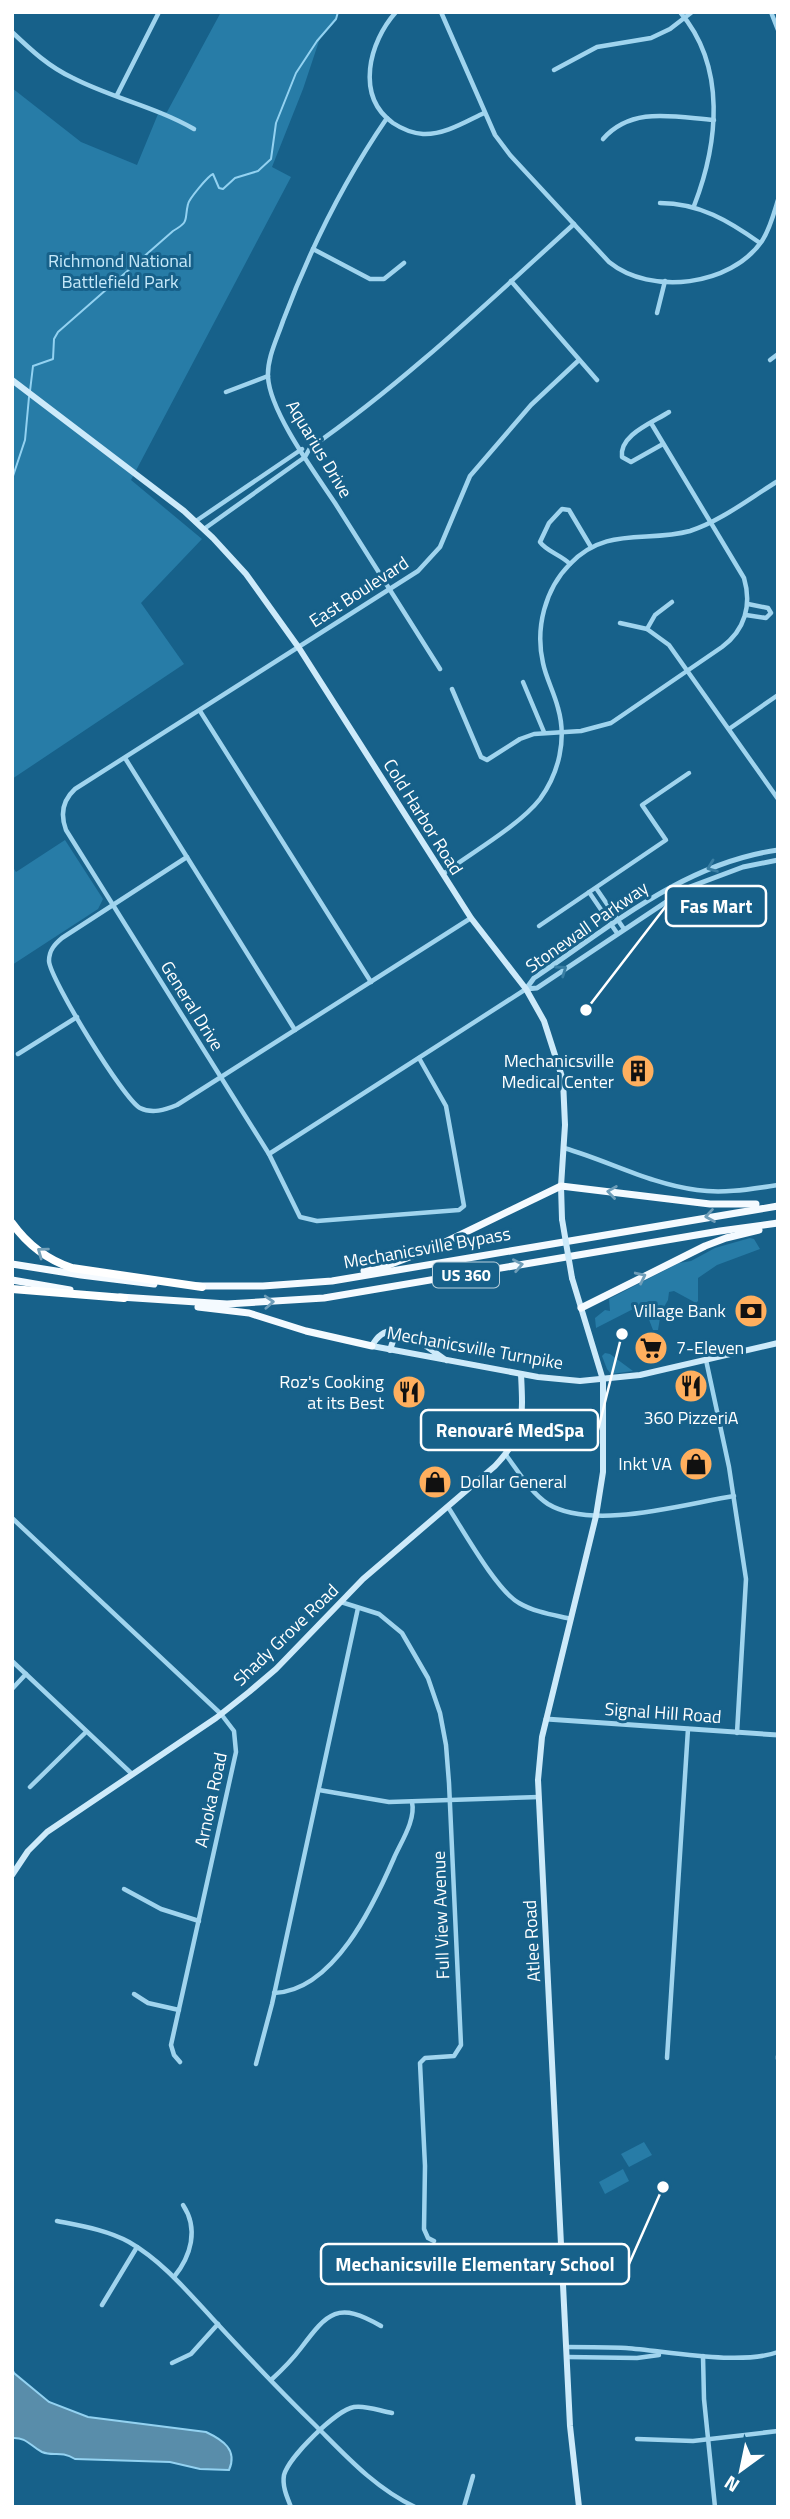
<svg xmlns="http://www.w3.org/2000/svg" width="790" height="2519" viewBox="0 0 790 2519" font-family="'Titillium Web',sans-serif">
	<rect width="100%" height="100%" fill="#17618a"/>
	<g fill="#277ca7">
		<polygon points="221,12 338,12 336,19 320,38 303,89 272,167 291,177 131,480 202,539 141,603 184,664 12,779 12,88 81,142 137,165 158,114 167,112"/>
		<polygon points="65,840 103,899 98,909 12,965 12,866 16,872"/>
		<polygon points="750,1238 754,1239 760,1249 717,1265 698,1278 698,1301 696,1303 674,1291 669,1292 668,1300 661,1312 658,1330 653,1330 643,1304 596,1328 595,1318 605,1310 610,1311 609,1299 679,1263 691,1261 715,1248"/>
		<polygon points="605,1353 610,1354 633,1371 611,1374 607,1369 602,1356"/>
		<polygon points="644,2142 652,2155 629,2167 621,2154"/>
		<polygon points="623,2169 629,2181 605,2194 599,2182"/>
	</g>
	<path fill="#598daa" stroke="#93d2f1" stroke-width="2" d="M12,2369L14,2373L49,2402L88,2417L206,2432C223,2440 238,2450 229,2470L200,2469L170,2462L75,2459C60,2450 54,2457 42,2452C30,2446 27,2437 12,2438Z"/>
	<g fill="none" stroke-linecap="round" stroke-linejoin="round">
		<g stroke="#93d2f1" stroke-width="2">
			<path d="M30,391L33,366L53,359L54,339L58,332L173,231C190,221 184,221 188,204C189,199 208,176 213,174L219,188L223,189L235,178L258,171L271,159L276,123L296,73L317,41L336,19L338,12"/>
			<polyline points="12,479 25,440 29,397"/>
		</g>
		<g stroke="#a0d4ee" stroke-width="4.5">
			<path d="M396,12C369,42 355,96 393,123C402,129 412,133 423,134C444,135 465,122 484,113"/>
			<path d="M441,12L495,135L510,155L609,262C651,296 731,286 762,241C770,229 774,213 778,200"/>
			<path d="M680,12C727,67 718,144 694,206"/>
			<polyline points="771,12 778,30"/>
			<path d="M12,32C31,50 49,67 73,78C112,98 156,107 194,129"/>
			<polyline points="554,70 597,47 651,38 670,29 692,12"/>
			<polyline points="117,95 159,12"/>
			<path d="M387,118C343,182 310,249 283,321C277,339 267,358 268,377C270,412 315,473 335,503C370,558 405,614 440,669"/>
			<path d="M603,139C632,106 674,117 714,120"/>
			<path d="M660,203C699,203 729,221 760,243"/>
			<polyline points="313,249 370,279 384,279 404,263"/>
			<polyline points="511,281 597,380"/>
			<polyline points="657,313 665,281"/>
			<polyline points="770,360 778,354"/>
			<polyline points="226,392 268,376"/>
			<path d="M663,444L631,462L622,457C619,435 652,423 669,412"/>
			<polyline points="196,521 302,449"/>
			<path d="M204,529L305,457L310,448C405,382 488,302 574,224"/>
			<path d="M570,564C561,555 546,551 540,542L549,523L562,509L569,510L591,547"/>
			<polyline points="746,615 766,618 771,613 768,608 748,604"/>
			<polyline points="620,623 647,629 669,645 778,799"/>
			<polyline points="647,629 655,615 672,602"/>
			<polyline points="523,682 544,732"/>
			<path d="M452,689L481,757L487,760L520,739L534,734L581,731L611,723L722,647C745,630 752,605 744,578L651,423"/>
			<polyline points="200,711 371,982"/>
			<polyline points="729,729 778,695"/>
			<polyline points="125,758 295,1030"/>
			<path d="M187,857L62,938C55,944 49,950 49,961C50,979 124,1100 140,1108C152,1114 165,1110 177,1105L471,918"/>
			<path d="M443,874C471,853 520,825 540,799C559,773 567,739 558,708C554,692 546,678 543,663C535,628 545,589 570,564C606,526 646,543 690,531C721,521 750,498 778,481"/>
			<polyline points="596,888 624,929"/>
			<polyline points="589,892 617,933"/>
			<polyline points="539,926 666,840 642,805 689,773"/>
			<polyline points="18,1054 77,1017"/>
			<path d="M419,1058L446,1106L464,1206L459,1210L317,1221L300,1217L269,1154L66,830C60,814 63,800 75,789L418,571L440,547L470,476L531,405L579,360"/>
			<path d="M564,1148C609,1161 650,1184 697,1190C724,1194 751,1189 778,1185"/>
			<polyline points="269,1154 526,989"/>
			<polyline points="706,1360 729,1467 746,1579 737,1733"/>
			<path d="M506,1455C518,1471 531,1493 548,1504C593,1531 684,1504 734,1496"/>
			<path d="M448,1507C463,1530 497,1591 519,1603C534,1612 554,1615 571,1619"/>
			<polyline points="12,1518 221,1714 234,1731 236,1752 171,2045 174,2055 180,2062"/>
			<polyline points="341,1602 379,1614 402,1633 428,1678 440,1713 446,1745 449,1783 461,2045 454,2056 425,2058 420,2063 425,2166 424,2229 428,2238 434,2241"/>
			<polyline points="12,1661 132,1774"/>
			<polyline points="12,1689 26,1674"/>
			<polyline points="30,1787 86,1732"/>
			<polyline points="319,1790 389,1802 539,1797"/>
			<polyline points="124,1889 161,1909 199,1921"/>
			<path d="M274,1993C334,1991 374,1904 394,1858C401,1842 416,1820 412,1802"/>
			<polyline points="134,1994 148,2003 179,2010"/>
			<polyline points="667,2058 688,1729"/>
			<polyline points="778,2059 778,2056"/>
			<polyline points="256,2064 272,2004 358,1608"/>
			<path d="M57,2221C82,2226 107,2230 129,2242C162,2261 186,2290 212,2318C246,2355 280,2391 316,2426C347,2457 375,2488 415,2507"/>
			<path d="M174,2277C191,2256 199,2229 183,2205"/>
			<polyline points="102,2305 137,2247"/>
			<path d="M566,2347C586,2347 606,2347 626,2348C667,2351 740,2366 778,2352"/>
			<polyline points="703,2356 704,2399 715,2507"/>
			<polyline points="567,2357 637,2358 659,2355"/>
			<polyline points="172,2363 191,2354 218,2324"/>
			<path d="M271,2380C282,2370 292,2360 301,2348C328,2312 338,2301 381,2326"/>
			<polyline points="637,2439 693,2441 778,2431"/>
			<path d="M291,2507C287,2497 282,2486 284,2475C289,2457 336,2410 354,2407C366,2405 380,2411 392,2413"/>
			<polyline points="464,2507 473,2476"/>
		</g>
		<g stroke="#a0d4ee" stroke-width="5">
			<path d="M526,989L534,978C610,927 684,863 778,850"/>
			<polyline points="526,989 537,988 687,888 743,867 778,860"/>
			<polyline points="546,1719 778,1735"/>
		</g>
		<g stroke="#cdeafa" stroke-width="6">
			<polyline points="12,380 184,511 213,538 246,574 299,648 471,918 526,989 544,1021 563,1080 565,1125 561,1186 562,1219"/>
			<polyline points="572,1278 603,1380 603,1472 596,1516 542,1737 538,1780 570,2426 579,2507"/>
			<polyline points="390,1350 394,1338 404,1334"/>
			<path d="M446,1360C424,1346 390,1311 372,1346L538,1377L580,1381L640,1375L778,1343"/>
			<path d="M12,1875L28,1851L47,1832L216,1718L249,1692L276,1669L363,1579L495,1466C525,1435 523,1414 521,1374"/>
		</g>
		<g stroke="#f4faff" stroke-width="7">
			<polyline points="12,1264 81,1275 154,1284"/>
			<polyline points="364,1271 386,1266 433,1248 561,1186 710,1204 756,1204"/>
			<polyline points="12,1280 70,1290"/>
			<polyline points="197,1286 263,1286 332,1281 778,1206"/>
			<polyline points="120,1297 227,1304 324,1298 720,1231 778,1223"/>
			<polyline points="198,1307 249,1313 306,1331 372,1346"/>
			<polyline points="581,1308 705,1246 726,1238 759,1230"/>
		</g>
		<g stroke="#fff" stroke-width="8">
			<path d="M12,1223C27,1244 48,1260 72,1268L202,1287"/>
			<polyline points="12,1289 124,1298"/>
		</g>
		<polyline stroke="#cdeafa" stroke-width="6" points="562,1219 572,1278"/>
	</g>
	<defs><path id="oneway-chevron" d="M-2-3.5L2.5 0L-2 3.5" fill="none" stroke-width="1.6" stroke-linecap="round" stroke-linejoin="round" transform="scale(1.75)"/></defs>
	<g stroke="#397ea3">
		<use href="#oneway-chevron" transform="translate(712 867) rotate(159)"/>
		<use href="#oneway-chevron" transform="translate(562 970) rotate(-35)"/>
	</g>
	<g stroke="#6f9eb9">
		<use href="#oneway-chevron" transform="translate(612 1192) rotate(-172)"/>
		<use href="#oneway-chevron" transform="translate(710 1216) rotate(171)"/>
		<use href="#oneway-chevron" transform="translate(518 1265) rotate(-11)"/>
		<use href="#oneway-chevron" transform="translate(641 1277) rotate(-26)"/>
		<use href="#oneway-chevron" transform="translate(269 1302) rotate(-3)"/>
	</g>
	<use stroke="#74a0b9" href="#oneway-chevron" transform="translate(42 1252) rotate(-144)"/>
	<defs>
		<symbol id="building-disc" viewBox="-11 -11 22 22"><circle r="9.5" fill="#ffaf5e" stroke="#17618a"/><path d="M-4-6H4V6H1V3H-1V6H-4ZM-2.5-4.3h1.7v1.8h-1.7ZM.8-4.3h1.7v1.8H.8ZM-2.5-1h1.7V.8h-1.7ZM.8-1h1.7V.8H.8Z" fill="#111"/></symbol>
		<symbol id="bank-disc" viewBox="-11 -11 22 22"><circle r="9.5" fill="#ffaf5e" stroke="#17618a"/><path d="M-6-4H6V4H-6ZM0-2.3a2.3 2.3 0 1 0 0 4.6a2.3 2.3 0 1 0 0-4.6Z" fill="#111"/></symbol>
		<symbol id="supermarket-disc" viewBox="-11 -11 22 22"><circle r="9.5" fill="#ffaf5e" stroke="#17618a"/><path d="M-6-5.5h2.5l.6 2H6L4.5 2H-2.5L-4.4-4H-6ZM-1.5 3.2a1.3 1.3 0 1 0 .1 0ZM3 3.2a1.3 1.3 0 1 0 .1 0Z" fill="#111"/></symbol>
		<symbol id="restaurant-disc" viewBox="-11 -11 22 22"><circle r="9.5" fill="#ffaf5e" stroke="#17618a"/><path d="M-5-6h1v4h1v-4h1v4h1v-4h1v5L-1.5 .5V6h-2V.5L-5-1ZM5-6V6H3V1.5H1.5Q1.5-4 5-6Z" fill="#111"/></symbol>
		<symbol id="shop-disc" viewBox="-11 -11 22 22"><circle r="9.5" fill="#ffaf5e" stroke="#17618a"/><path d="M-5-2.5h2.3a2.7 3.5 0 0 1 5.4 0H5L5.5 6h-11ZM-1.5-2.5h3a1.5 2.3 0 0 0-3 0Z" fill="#111"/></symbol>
	</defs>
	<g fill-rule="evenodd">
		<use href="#building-disc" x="619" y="1052" width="38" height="38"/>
		<use href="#bank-disc" x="732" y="1292" width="38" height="38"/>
		<use href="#supermarket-disc" x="632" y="1329" width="38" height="38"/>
		<use href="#restaurant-disc" x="672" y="1367" width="38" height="38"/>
		<use href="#restaurant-disc" x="390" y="1373" width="38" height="38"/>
		<use href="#shop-disc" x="677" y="1445" width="38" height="38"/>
		<use href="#shop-disc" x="416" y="1463" width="38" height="38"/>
	</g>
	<g text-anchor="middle" stroke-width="6" stroke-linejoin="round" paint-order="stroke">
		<rect fill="#17618a" stroke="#b9d0dc" stroke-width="2" x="433" y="1262.5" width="66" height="25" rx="5"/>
		<g font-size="16" font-weight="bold" fill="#fff">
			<text x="466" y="1281">US 360</text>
		</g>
		<g font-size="18" fill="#c6e9fa" stroke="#17618a">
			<text x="120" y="267">Richmond National<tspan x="120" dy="21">Battlefield Park</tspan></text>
		</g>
		<g font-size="18" fill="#fff" stroke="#17618a">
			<text transform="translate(319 449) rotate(59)" y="6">Aquarius Drive</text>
			<text transform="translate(359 592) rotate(-33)" y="6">East Boulevard</text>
			<text transform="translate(423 817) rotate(58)" y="6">Cold Harbor Road</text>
			<text transform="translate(587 927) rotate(-35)" y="6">Stonewall Parkway</text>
			<text transform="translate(192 1006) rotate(58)" y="6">General Drive</text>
			<text transform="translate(427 1248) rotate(-10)" y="6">Mechanicsville Bypass</text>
			<text transform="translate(475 1348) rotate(10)" y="6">Mechanicsville Turnpike</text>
			<text transform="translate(286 1635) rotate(-44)" y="6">Shady Grove Road</text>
			<text transform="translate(663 1713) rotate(4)" y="6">Signal Hill Road</text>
			<text transform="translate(211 1800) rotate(-78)" y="6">Arnoka Road</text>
			<text transform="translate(441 1915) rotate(-92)" y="6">Full View Avenue</text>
			<text transform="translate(532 1941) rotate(-93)" y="6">Atlee Road</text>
		</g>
		<g font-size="18" fill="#fff" stroke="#17618a" text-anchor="end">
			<text x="614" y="1067">Mechanicsville<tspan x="614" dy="21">Medical Center</tspan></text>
			<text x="726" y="1317">Village Bank</text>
			<text x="676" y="1354" text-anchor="start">7-Eleven</text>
			<text x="384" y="1388">Roz's Cooking<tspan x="384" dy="21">at its Best</tspan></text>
			<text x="691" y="1424" text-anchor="middle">360 PizzeriA</text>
			<text x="672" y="1470">Inkt VA</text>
			<text x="460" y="1488" text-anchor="start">Dollar General</text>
		</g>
	</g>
	<path fill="none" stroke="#fff" stroke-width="2.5" d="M586 1010L666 906M622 1334L598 1430M663 2187L629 2264"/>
	<g fill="#fff" stroke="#17618a" stroke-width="2.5">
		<circle cx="586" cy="1010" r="7"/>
		<circle cx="622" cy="1334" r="7"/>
		<circle cx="663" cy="2187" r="7"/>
	</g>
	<g fill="#17618a" stroke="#fff" stroke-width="2.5">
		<rect x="666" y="886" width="100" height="40" rx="7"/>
		<rect x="421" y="1410" width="177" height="40" rx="7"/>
		<rect x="321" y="2244" width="308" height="40" rx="7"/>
	</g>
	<g font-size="19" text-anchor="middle" font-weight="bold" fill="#fff">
		<text x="716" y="913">Fas Mart</text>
		<text x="510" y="1437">Renovaré MedSpa</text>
		<text x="475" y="2271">Mechanicsville Elementary School</text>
	</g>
	<rect width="790" height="2519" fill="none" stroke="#ffffff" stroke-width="28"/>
	<g transform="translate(741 2470) rotate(213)" stroke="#17618a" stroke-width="5" paint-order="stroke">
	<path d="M0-5L12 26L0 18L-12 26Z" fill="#ffffff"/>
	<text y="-10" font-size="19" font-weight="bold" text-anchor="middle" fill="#ffffff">N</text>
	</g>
</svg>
